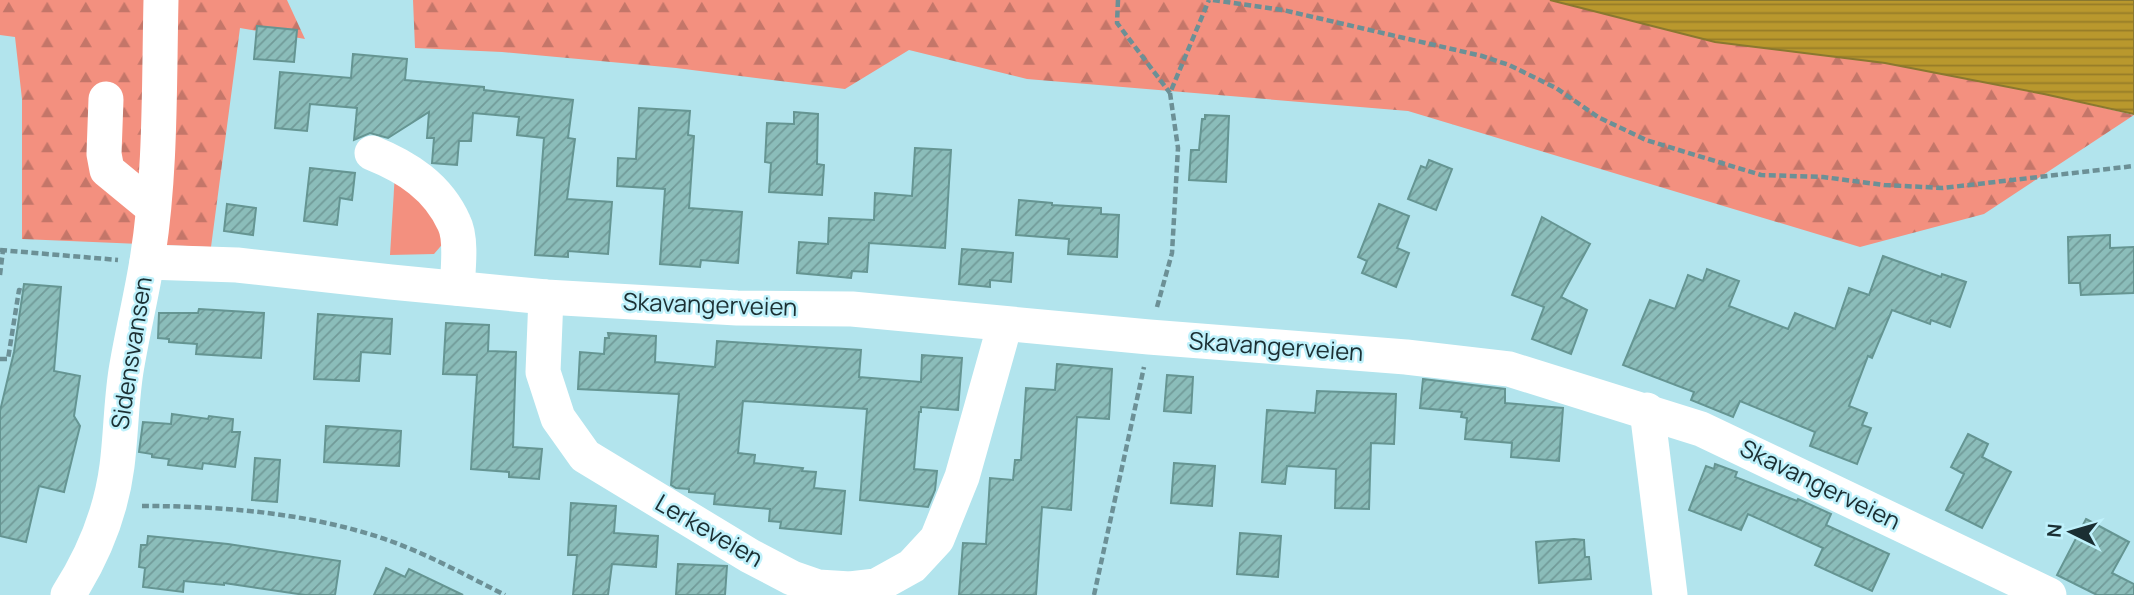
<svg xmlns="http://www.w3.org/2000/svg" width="2134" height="595" viewBox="0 0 2134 595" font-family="Manrope,sans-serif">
	<defs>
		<pattern id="forest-firs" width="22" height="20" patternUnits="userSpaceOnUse" patternTransform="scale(1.75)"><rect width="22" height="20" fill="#f3907f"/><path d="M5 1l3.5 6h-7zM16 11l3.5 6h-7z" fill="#c47669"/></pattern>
		<pattern id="water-rules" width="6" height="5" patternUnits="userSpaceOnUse" patternTransform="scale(1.75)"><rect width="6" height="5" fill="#b9982d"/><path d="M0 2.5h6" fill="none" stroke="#967c27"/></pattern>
		<pattern id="building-hatch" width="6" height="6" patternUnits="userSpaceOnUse" patternTransform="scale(1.75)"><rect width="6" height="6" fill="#8bbdba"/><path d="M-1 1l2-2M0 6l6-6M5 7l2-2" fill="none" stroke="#719a98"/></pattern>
	</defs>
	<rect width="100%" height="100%" fill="#b2e4ed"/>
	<g fill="url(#forest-firs)">
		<polygon points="0,0 287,0 305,39 240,28 211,247 22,239 22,99 15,37 0,35"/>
		<polygon points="413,0 1550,0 1715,42 1885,63 2044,94 2134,115 1984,214 1860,247 1408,111 1027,79 909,50 845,89 676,68 502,52 415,48"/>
	</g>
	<polygon fill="#f3907f" points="395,173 416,184 446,240 434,254 390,255"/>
	<polygon fill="url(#water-rules)" stroke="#8a782f" stroke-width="2" points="1550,0 2134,0 2134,114 2044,94 1885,63 1715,42"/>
	<g fill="url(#building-hatch)" stroke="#659592" stroke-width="2">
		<polygon points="257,26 297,30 294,62 254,59"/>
		<polygon points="353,54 407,59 405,80 484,87 484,90 573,100 568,138 575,139 567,199 612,202 608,254 568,251 568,257 535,255 544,138 517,135 519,117 473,113 471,141 459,141 457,165 432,163 434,138 427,138 429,112 388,138 370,133 354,140 357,108 310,104 307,131 275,128 280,72 351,78"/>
		<polygon points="639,108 690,111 688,135 694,136 689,208 742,212 738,263 701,260 700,267 660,264 665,189 617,186 618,158 636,159"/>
		<polygon points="794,112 818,114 817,164 824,165 822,195 769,192 771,163 765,162 767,123 794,124"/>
		<polygon points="1205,115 1229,116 1226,182 1189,180 1191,150 1199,150 1202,119 1205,119"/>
		<polygon points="915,148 951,150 945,248 869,243 867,272 852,271 851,278 797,273 799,242 828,244 829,218 874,220 875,193 912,196"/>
		<polygon points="1429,160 1452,169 1436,210 1408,199 1421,166 1426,168"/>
		<polygon points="310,168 355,173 352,200 340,198 337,225 304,221"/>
		<polygon points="1019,200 1052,203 1052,205 1101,208 1101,214 1119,215 1117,257 1068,254 1069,239 1016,235"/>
		<polygon points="227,204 256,208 253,235 224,231"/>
		<polygon points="1379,204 1409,216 1397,248 1409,253 1396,287 1362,273 1367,261 1358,257"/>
		<polygon points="1542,217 1590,244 1561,297 1587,310 1571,354 1532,339 1544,307 1512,295"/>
		<polygon points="2110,235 2110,248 2134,247 2134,293 2081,295 2080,283 2069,283 2068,237"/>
		<polygon points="962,249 1013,253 1011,282 990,280 990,287 959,284"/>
		<polygon points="1883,256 1941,277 1942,274 1966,282 1950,327 1931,320 1930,324 1892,310 1872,358 1868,356 1849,406 1867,413 1862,425 1871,428 1857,464 1810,446 1815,432 1740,401 1733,417 1691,400 1694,392 1623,365 1650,300 1675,309 1688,275 1703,281 1707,269 1739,281 1729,306 1788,329 1795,313 1835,329 1849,288 1869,295"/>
		<polygon points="24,284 61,287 54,371 80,376 74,416 80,426 64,492 39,486 26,542 0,536 0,411 14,352"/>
		<polygon points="199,309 264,313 261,358 196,354 197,344 169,342 169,339 158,338 159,313 198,313"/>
		<polygon points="318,314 392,319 390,354 361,352 359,381 314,379"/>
		<polygon points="446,323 489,325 488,351 516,352 513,447 542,449 539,479 509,477 509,472 471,469 477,375 443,374"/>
		<polygon points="608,333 656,336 655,362 715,367 717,341 861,350 859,377 921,382 922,355 962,358 958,410 921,407 921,412 919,412 914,469 937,471 935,490 928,507 860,500 867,409 743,401 738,453 755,455 754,463 803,468 802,471 816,472 814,488 845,491 841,534 780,528 781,522 769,521 770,509 714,504 715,494 689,492 689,489 676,488 671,485 679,394 578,389 580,352 604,354 605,338 609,338"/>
		<polygon points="1057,364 1112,369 1109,419 1077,417 1071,510 1042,507 1036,595 959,595 963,543 986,544 990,478 1013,480 1015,460 1021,460 1026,388 1055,390"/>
		<polygon points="1167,375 1193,377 1191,413 1164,411"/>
		<polygon points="1423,379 1505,389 1505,403 1563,408 1559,461 1511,457 1512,443 1465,439 1467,418 1461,417 1462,412 1420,408"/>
		<polygon points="1317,391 1396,394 1394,444 1371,443 1369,509 1335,508 1336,469 1287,466 1285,484 1262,482 1267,410 1315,413"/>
		<polygon points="172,414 208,419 209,416 233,419 232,432 240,432 235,467 203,463 202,469 168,465 169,459 152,457 152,454 139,452 143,422 171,424"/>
		<polygon points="326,426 401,431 399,466 324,462"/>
		<polygon points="1968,434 1988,444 1982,457 2011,472 1982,528 1946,510 1964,474 1951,467"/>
		<polygon points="255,458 280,460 277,502 252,500"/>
		<polygon points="1174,463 1215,466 1212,506 1171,503"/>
		<polygon points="1715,464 1737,472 1735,477 1797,501 1798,499 1831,514 1826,525 1889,554 1872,591 1815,565 1823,548 1748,514 1741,530 1689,510 1706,466 1714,469"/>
		<polygon points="571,503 616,506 614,533 658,536 656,567 612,564 608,595 573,595 577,555 568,555"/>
		<polygon points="2086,519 2129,542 2112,573 2134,584 2134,595 2097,595 2057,575"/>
		<polygon points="1240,533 1281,536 1278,577 1237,574"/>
		<polygon points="148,536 228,544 340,561 335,595 305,595 224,583 224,585 184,581 183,592 143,587 145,568 139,567 141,545 147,545"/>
		<polygon points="1574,539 1584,540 1585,557 1589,557 1591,579 1539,583 1536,542"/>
		<polygon points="678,564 727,566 725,595 676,595"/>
		<polygon points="386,568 405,577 409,569 463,595 374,595"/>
	</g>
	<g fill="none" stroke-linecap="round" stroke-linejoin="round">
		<g stroke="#6c9096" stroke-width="4.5" stroke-dasharray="7 3.5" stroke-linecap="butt">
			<polyline points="1118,0 1117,23 1170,93"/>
			<polyline points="1213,0 1283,10 1482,56 1509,65 1556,88 1598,117 1646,140 1761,175 1823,177 1884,185 1943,188 2134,166"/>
			<polyline points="0,250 118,260"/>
			<polyline points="0,275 3,250"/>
			<polyline points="1157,307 1172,253 1178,148 1170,93 1209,0"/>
			<polyline points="0,359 8,359 19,290 23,291"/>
			<path d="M142,506C217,506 297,512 369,534C417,548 461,573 505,595"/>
			<polyline points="1094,595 1144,367"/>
		</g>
		<g stroke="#fff" stroke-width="35">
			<polyline points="106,99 104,154 107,170 152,207"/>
			<path d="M372,153C407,167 438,187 454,223C462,238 458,271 457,288"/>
			<polyline points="147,262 237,265 391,282 546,297 737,308 852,309 1149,337 1406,357 1509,369 1701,429 2049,595"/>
			<polyline points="546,297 543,372 558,418 585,456 750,556 792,578 818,587 850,589 876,586 912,566 937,539 962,477 1005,324"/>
			<polyline points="1647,410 1670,595"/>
			<path d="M68,595C93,556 111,513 117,466C121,435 121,403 126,371C132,334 141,298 147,261C161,175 159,87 161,0"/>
		</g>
	</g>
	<g text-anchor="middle" stroke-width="5" stroke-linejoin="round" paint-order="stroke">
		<g font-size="24" fill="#1b2f33" stroke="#bff1fb">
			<text transform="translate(710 305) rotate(2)" y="8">Skavangerveien</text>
			<text transform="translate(1276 347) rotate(4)" y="8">Skavangerveien</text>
			<text transform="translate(132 353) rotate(-81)" y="8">Sidensvansen</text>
			<text transform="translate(1820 485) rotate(26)" y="8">Skavangerveien</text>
			<text transform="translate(709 531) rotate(30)" y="8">Lerkeveien</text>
		</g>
	</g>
	<g transform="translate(2071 532) rotate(275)" stroke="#bff1fb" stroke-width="5" paint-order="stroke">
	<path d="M0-5L12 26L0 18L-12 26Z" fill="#1b2f33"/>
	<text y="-10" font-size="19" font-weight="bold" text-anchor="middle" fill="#1b2f33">N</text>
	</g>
</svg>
